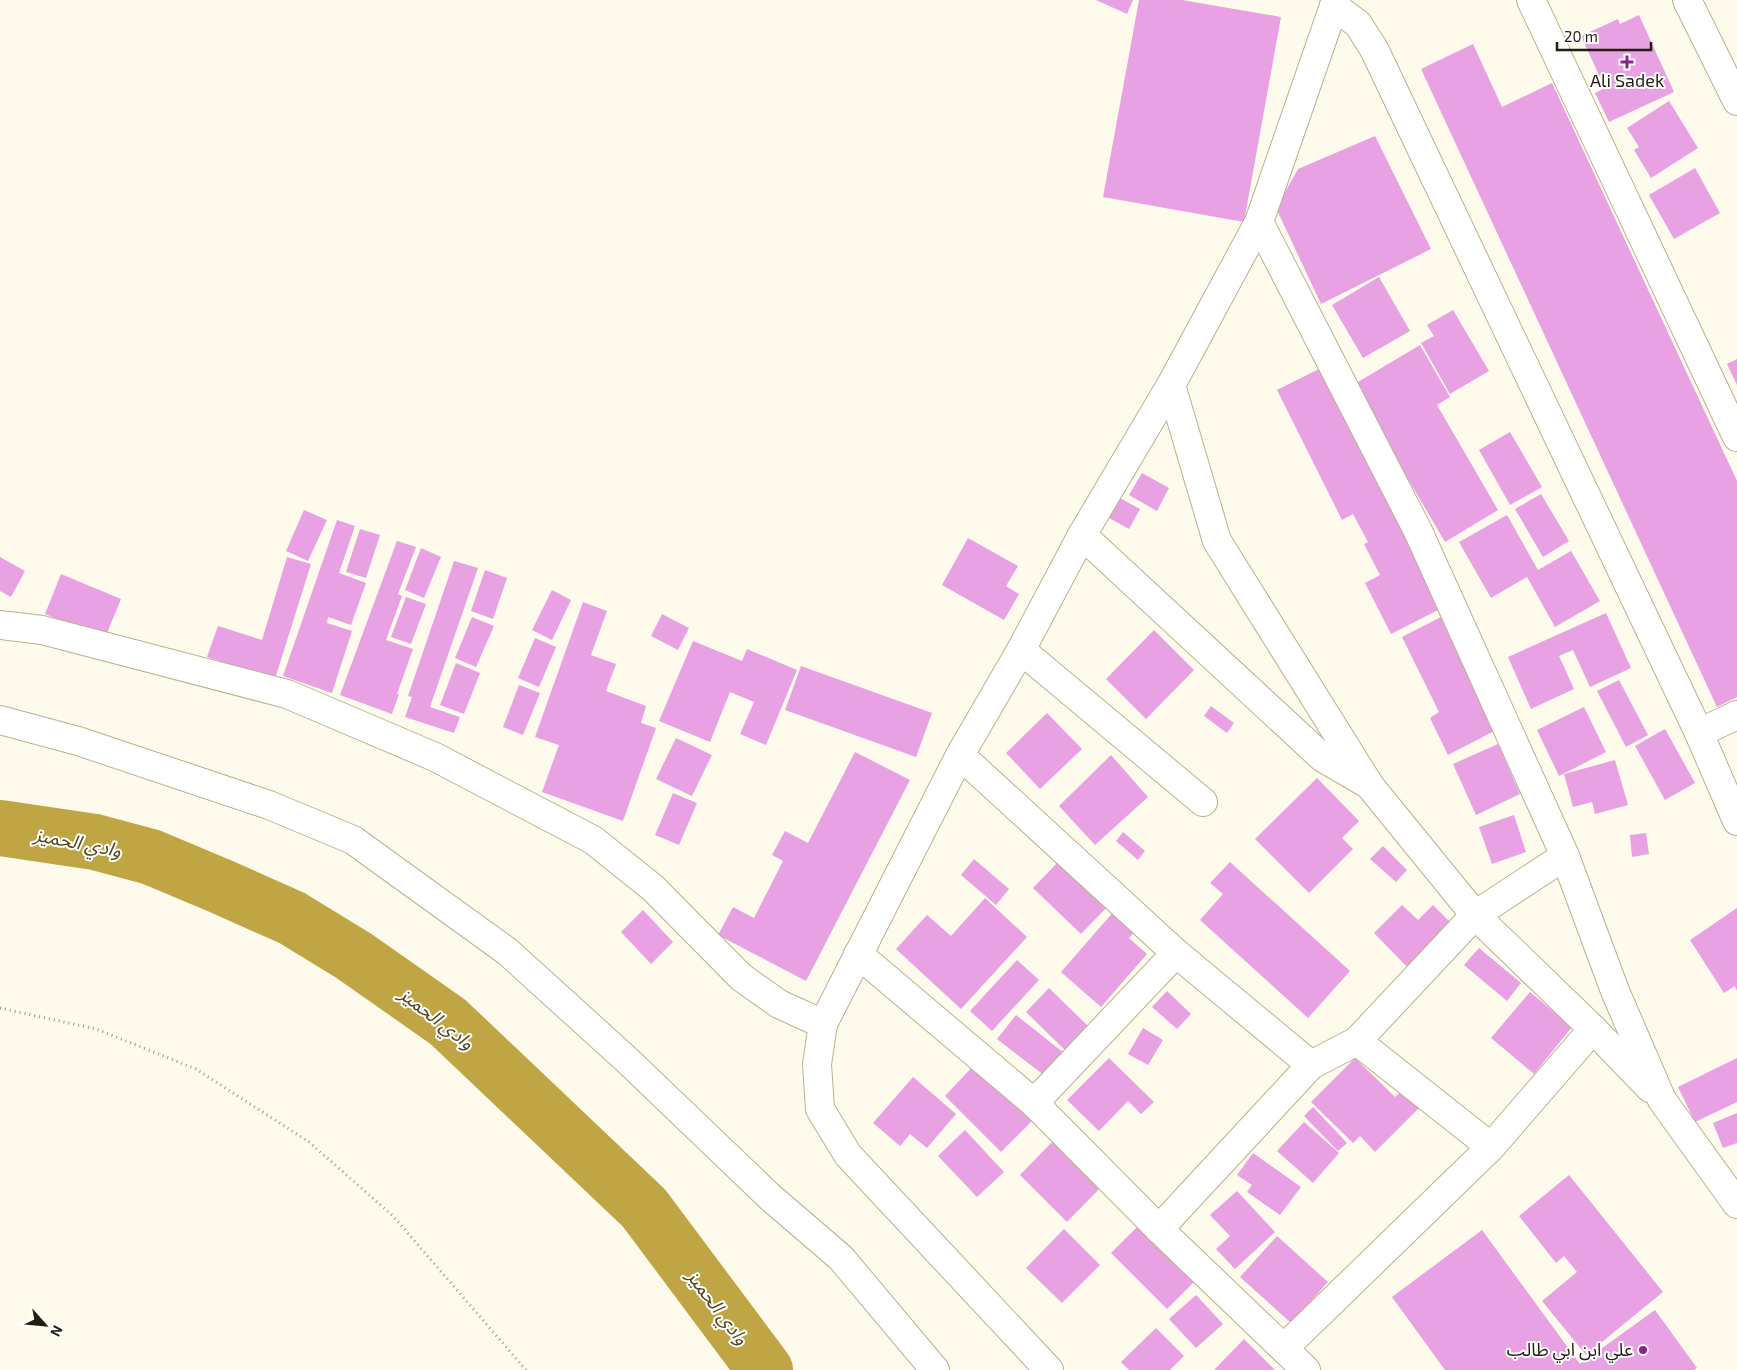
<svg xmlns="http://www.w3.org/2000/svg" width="1737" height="1370" viewBox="0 0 1737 1370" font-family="'Exo 2','Noto Sans Arabic',sans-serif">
	<rect width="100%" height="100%" fill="#fefaec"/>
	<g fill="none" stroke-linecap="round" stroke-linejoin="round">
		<polyline stroke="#bfa544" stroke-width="56" points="0,828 95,842 151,857 220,886 292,918 354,956 448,1022 644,1208 765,1370"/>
	</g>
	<g fill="#e8a1e2">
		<polygon points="1096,0 1133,0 1127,14"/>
		<polygon points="1139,0 1182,0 1281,17 1244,222 1103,197"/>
		<polygon points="1639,15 1674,92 1609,122 1595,93 1605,88 1581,36 1618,19 1620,24"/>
		<polygon points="1473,44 1502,107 1552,83 1737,481 1737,697 1717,707 1421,69"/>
		<polygon points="1669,101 1698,148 1651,178 1634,150 1639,147 1627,128"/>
		<polygon points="1375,136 1431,249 1321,304 1276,208 1298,169"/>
		<polygon points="1695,168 1720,213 1674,239 1649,195"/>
		<polygon points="1379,277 1410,331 1363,358 1332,305"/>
		<polygon points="1453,310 1489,371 1450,394 1421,343 1434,336 1427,325"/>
		<polygon points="1420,345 1450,397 1437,405 1498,510 1445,542 1353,385"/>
		<polygon points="1737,359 1737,385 1727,364"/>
		<polygon points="1321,368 1442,608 1391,634 1365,583 1380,575 1364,544 1368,542 1353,514 1342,520 1277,390"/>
		<polygon points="1510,432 1542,487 1510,505 1479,450"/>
		<polygon points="1142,473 1169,488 1157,511 1129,495"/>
		<polygon points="1541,494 1569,541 1543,557 1515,509"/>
		<polygon points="1120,498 1140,509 1129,529 1109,518"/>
		<polygon points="304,510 327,520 308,561 286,551"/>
		<polygon points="1507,515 1538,570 1571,551 1600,601 1555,627 1527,577 1491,598 1459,542"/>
		<polygon points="337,520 355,526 339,573 366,583 351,625 328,617 327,623 352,631 332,693 283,676"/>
		<polygon points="360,529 380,535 366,578 346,572"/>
		<polygon points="968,538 1018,566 1006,586 1019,594 1004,620 942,585"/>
		<polygon points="397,541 416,547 398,594 402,596 386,640 413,649 397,694 399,694 392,714 340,695"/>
		<polygon points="421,548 441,557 424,598 405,590"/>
		<polygon points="0,557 25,571 11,597 0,591"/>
		<polygon points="287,557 311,564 275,679 207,657 218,626 262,640"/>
		<polygon points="454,561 478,568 430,707 460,717 454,733 405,717 412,697 408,696"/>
		<polygon points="485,570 507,578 493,619 471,611"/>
		<polygon points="61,574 121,599 105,638 45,614"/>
		<polygon points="552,590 571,600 552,640 532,630"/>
		<polygon points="406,597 426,604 411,644 391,637"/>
		<polygon points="583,602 607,611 591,655 616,664 606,691 646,706 641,723 656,728 623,821 542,792 559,745 535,737"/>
		<polygon points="1606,613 1631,668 1590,687 1573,650 1559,656 1574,689 1531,709 1508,657"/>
		<polygon points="662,614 689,628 678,650 651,636"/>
		<polygon points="472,617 494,626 476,667 455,658"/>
		<polygon points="1441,617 1498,729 1448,755 1430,718 1439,712 1402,637"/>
		<polygon points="1154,630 1194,670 1146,719 1106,679"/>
		<polygon points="535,638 556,647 539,687 518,678"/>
		<polygon points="693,641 742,661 747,649 797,670 766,745 740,734 754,702 730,692 710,742 659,721"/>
		<polygon points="456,663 480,673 464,714 440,705"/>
		<polygon points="801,666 932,713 916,757 785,710"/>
		<polygon points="1619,680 1648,735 1626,747 1597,691"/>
		<polygon points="519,685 540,693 523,735 503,727"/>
		<polygon points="1211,706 1234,723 1227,733 1204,716"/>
		<polygon points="1584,707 1606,752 1559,776 1537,730"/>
		<polygon points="1047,713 1082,749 1040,789 1006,753"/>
		<polygon points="1665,729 1695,783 1665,800 1635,746"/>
		<polygon points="676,738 712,755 692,796 656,779"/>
		<polygon points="1498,744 1520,794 1476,815 1453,764"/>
		<polygon points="855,752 910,780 806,981 718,935 733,907 754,918 783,861 772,855 785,831 808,843"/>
		<polygon points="1111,755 1148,797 1095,845 1059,806"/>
		<polygon points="1615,760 1628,805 1595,814 1592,802 1573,807 1564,774"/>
		<polygon points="1317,778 1359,821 1342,838 1353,849 1309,893 1255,839"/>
		<polygon points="673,793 697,803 679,845 655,835"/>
		<polygon points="1514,815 1526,852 1492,864 1479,827"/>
		<polygon points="1123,832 1145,851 1138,860 1116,841"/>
		<polygon points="1646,833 1649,854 1632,857 1630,835"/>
		<polygon points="1383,846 1407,870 1396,882 1370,859"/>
		<polygon points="974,859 1009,889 996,905 961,875"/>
		<polygon points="1061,859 1109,905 1081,934 1033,888"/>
		<polygon points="1230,862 1350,971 1308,1018 1200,920 1223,894 1210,883"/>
		<polygon points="985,898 1027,937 961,1009 896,949 927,915 951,936"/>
		<polygon points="1402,905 1418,920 1433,905 1455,927 1411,971 1374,933"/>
		<polygon points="1737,908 1737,991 1735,986 1724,993 1690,940"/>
		<polygon points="1116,909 1138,928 1129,938 1147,954 1101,1007 1061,972"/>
		<polygon points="643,910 673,942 651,964 621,932"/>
		<polygon points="1479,948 1521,983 1507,1001 1464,965"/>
		<polygon points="1017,960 1039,980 992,1031 970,1011"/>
		<polygon points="1049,988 1088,1026 1065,1050 1026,1012"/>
		<polygon points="1167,991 1191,1014 1177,1029 1152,1007"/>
		<polygon points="1530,992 1572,1027 1534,1074 1491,1038"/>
		<polygon points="1016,1015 1064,1053 1045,1076 997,1039"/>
		<polygon points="1143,1028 1163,1040 1148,1065 1128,1054"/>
		<polygon points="1109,1058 1154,1102 1141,1114 1128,1101 1099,1131 1067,1100"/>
		<polygon points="1355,1058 1395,1097 1401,1091 1419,1108 1375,1152 1360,1136 1353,1143 1311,1102"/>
		<polygon points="1737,1058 1737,1102 1695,1122 1678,1087"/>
		<polygon points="976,1063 1033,1120 1001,1152 945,1096"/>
		<polygon points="913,1077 956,1114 927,1148 910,1134 900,1146 873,1123"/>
		<polygon points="1313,1107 1347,1143 1338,1151 1304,1116"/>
		<polygon points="1737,1113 1737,1143 1723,1148 1713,1123"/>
		<polygon points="1304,1122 1339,1153 1313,1183 1277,1151"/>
		<polygon points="965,1130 1004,1172 977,1197 938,1156"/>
		<polygon points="1054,1140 1102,1186 1067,1222 1020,1175"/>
		<polygon points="1253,1153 1301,1187 1280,1215 1247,1192 1252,1185 1237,1175"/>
		<polygon points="1569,1175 1663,1292 1586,1355 1542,1301 1577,1272 1564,1256 1556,1263 1519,1216"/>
		<polygon points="1237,1191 1275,1232 1235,1269 1216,1249 1230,1236 1210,1215"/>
		<polygon points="1138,1226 1194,1282 1167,1309 1111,1253"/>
		<polygon points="1064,1229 1100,1265 1062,1303 1026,1268"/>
		<polygon points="1482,1230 1580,1364 1655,1310 1697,1368 1694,1370 1445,1370 1392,1297"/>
		<polygon points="1277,1236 1328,1282 1291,1323 1240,1277"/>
		<polygon points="1196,1295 1223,1324 1196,1348 1169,1319"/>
		<polygon points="1156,1328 1184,1356 1170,1370 1129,1370 1121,1362"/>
		<polygon points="1244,1339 1275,1370 1214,1370"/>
	</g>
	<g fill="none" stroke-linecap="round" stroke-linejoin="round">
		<defs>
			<g id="minor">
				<polyline points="1531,0 1737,437"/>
				<polyline points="1687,0 1737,101"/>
				<polyline points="1334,6 1358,24 1374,49 1699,733 1737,821"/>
				<polyline points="1259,222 1418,531 1565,856 1615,991 1662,1100 1737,1204"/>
				<polyline points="1171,385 1217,541 1370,786 1475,915 1593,1029 1650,1088"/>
				<polyline points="1082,535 1323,758 1366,783"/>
				<polyline points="0,625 42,630 287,694 435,757 593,840 653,888 741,977 779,1004 823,1024"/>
				<polyline points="1021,650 1203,802"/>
				<polyline points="0,720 78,741 269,805 353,840 508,952 628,1061 770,1197 841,1258 935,1370"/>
				<polyline points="1699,733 1737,715"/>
				<polyline points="960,755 1176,953 1311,1065"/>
				<polyline points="858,954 1034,1103 1159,1229 1306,1370"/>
				<polyline points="1357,1041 1491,1147"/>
				<polyline points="1034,1103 1176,953"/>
				<polyline points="1159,1229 1311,1065 1357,1041 1475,915 1565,856"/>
				<polyline points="1284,1348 1491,1147 1593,1029"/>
				<polyline points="1049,1370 848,1155 820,1109 817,1064 823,1024 960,755 1021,650 1082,535 1171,385 1259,222 1336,0"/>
			</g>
		</defs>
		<use href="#minor" stroke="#bbb190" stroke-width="30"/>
		<polyline stroke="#9b978a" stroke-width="3" stroke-dasharray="1 4" stroke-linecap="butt" points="0,1008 96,1029 196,1069 309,1142 393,1216 526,1370"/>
		<use href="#minor" stroke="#fff" stroke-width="28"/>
	</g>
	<g fill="#8b2388" stroke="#fff" stroke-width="2">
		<path d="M1624.5 54.5h5v5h5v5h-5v5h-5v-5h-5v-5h5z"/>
		<circle cx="1643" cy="1350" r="5"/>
	</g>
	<g text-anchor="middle" stroke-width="4" stroke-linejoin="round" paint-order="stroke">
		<g font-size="18" fill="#221e11" stroke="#fff">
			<text x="1627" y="87">Ali Sadek</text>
			<text x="1633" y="1356" text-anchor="end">علي ابن ابي طالب</text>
		</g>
		<g font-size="19" font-style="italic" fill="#52471e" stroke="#fff">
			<text transform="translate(78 842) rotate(11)" y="7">وادي الحميز</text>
			<text transform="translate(437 1018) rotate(38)" y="7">وادي الحميز</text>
			<text transform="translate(718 1307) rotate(53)" y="7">وادي الحميز</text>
		</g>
	</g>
	<g transform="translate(45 1325) rotate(117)" stroke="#ffffff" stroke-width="4" paint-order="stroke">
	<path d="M0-4L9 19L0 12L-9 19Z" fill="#221e11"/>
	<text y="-8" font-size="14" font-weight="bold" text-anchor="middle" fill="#221e11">N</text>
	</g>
	<path d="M1557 42v8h94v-8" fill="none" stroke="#221e11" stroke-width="2.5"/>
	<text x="1564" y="42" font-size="15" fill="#221e11" stroke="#ffffff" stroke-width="4" paint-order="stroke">20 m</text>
</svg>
